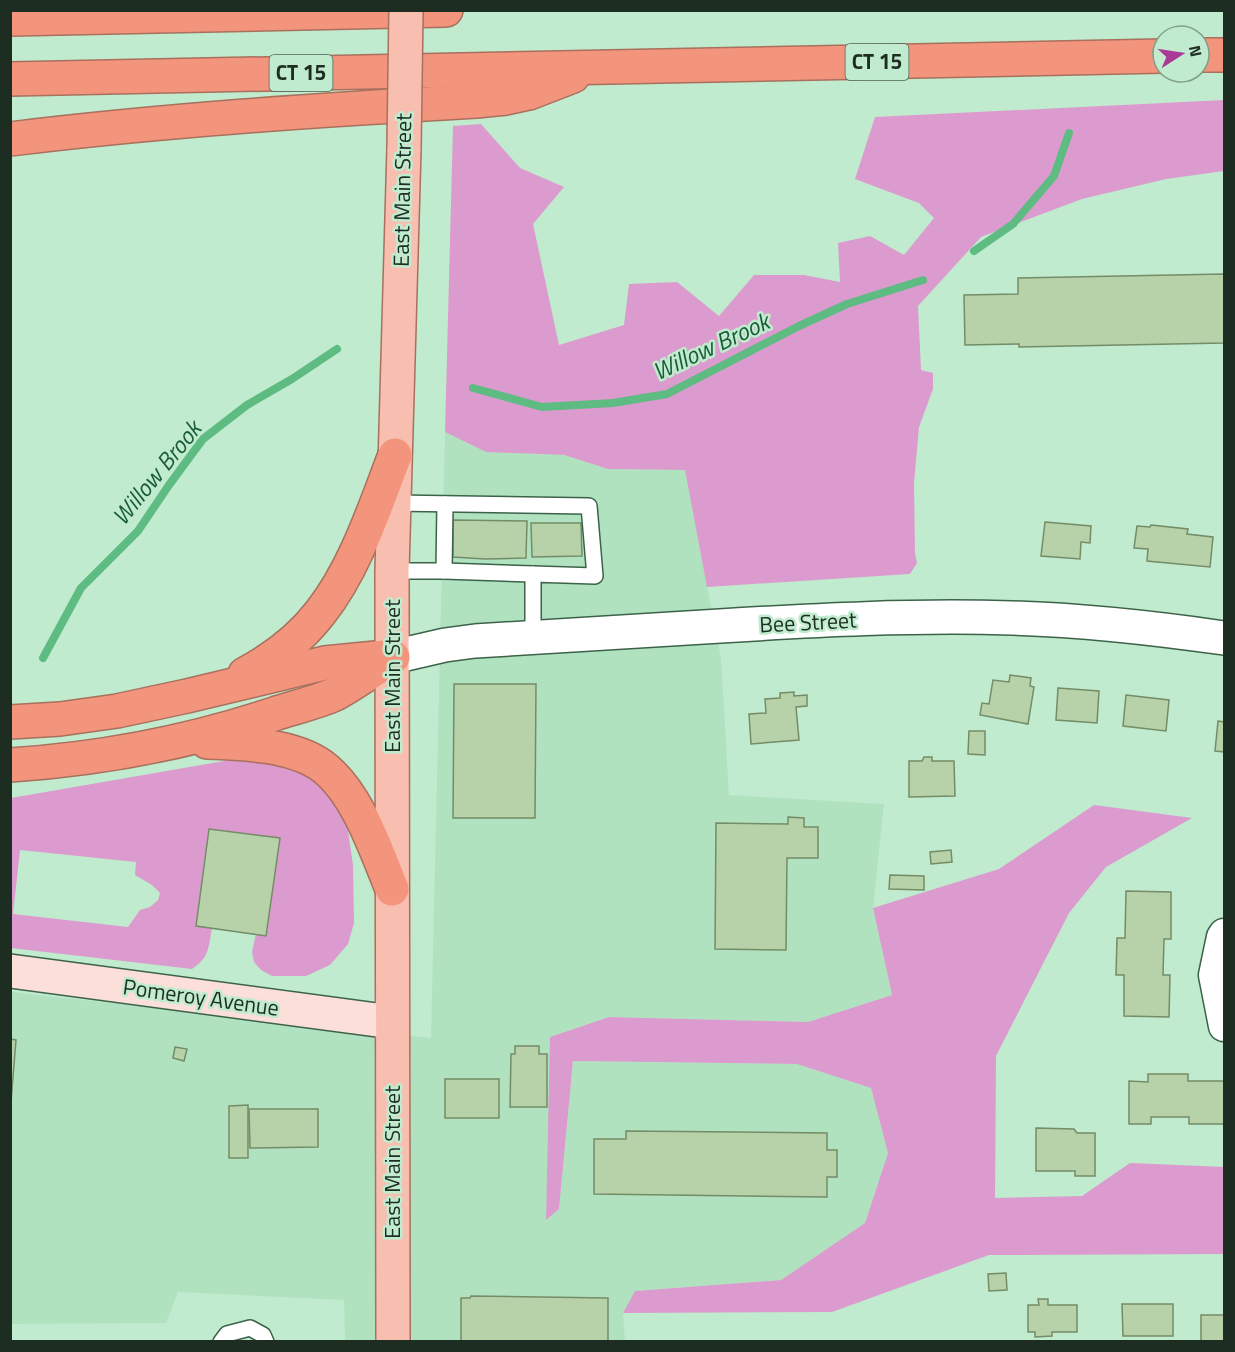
<svg xmlns="http://www.w3.org/2000/svg" width="1235" height="1352" viewBox="0 0 1235 1352" font-family="'Titillium Web',sans-serif">
	<rect width="100%" height="100%" fill="#c0ebce"/>
	<polygon fill="#b1e2c0" points="445,432 486,452 564,455 608,469 685,470 721,658 729,795 884,804 873,908 892,995 808,1022 609,1017 550,1037 559,1209 573,1061 797,1064 871,1088 888,1153 865,1223 781,1280 636,1291 623,1313 625,1341 345,1341 344,1300 178,1292 166,1323 11,1324 11,992 431,1038"/>
	<g fill="#dc9bce" fill-rule="evenodd">
		<polygon points="1224,100 1224,171 1166,179 1082,199 981,237 918,306 921,370 933,373 933,389 919,427 914,483 915,553 917,563 910,574 707,587 685,470 608,469 564,455 486,452 445,432 453,126 481,124 520,168 564,187 533,224 559,345 624,325 629,284 677,282 719,316 754,275 804,275 840,282 838,243 870,236 904,255 934,218 919,203 855,179 875,117"/>
		<path d="M272,760L306,769L331,792L347,824L353,865L354,923L348,944L330,965L306,976H272L261,970L254,962L252,952L256,934L266,935L280,838L210,829L197,926L212,928C208,948 210,957 192,969L11,948V798L224,761ZM20,850L136,862L135,875L152,885L160,893L158,900L150,907L140,910L128,927L13,914Z"/>
		<polygon points="1094,805 1192,818 1106,867 1069,913 996,1056 995,1198 1082,1196 1130,1163 1224,1167 1224,1254 989,1255 832,1312 623,1313 635,1291 781,1280 865,1223 888,1153 871,1088 797,1064 573,1061 559,1209 546,1220 550,1037 609,1017 808,1022 892,995 873,908 999,869"/>
	</g>
	<g fill="none" stroke-linecap="round" stroke-linejoin="round">
		<g stroke="#5ebb82" stroke-width="8">
			<polyline points="974,251 1013,224 1054,176 1069,133"/>
			<polyline points="473,388 542,407 613,403 667,394 799,326 847,304 923,280"/>
			<polyline points="43,658 81,588 138,531 169,485 203,439 247,405 292,379 337,349"/>
		</g>
	</g>
	<g fill="#b7d1a9" stroke="#748c67" stroke-width="1.5">
		<polygon points="1224,274 1224,343 1019,347 1019,344 965,345 964,295 1018,294 1018,278"/>
		<polygon points="453,520 527,521 526,558 485,559 453,557"/>
		<polygon points="1045,522 1091,526 1090,543 1081,542 1080,559 1041,556"/>
		<polygon points="531,523 581,523 582,556 532,557"/>
		<polygon points="1151,525 1188,529 1187,534 1213,537 1210,567 1147,561 1148,549 1134,548 1137,526 1150,527"/>
		<polygon points="1010,675 1031,678 1030,686 1034,687 1028,724 980,715 982,703 989,704 993,680 1009,682"/>
		<polygon points="454,684 536,684 535,818 453,818"/>
		<polygon points="1058,688 1099,691 1097,723 1056,720"/>
		<polygon points="794,692 794,696 807,695 807,706 796,707 799,740 751,744 749,714 766,713 765,699 780,698 780,693"/>
		<polygon points="1126,695 1169,700 1166,731 1123,726"/>
		<polygon points="1218,721 1224,722 1224,752 1215,751"/>
		<polygon points="969,731 985,731 985,755 968,754"/>
		<polygon points="924,757 932,757 932,761 954,761 955,796 909,797 909,761 922,761"/>
		<polygon points="788,817 804,818 804,827 818,827 818,858 787,858 786,950 715,949 716,823 788,824"/>
		<polygon points="209,829 280,838 266,936 196,926"/>
		<polygon points="951,850 952,862 931,864 930,852"/>
		<polygon points="890,875 924,876 924,890 889,889"/>
		<polygon points="1126,891 1171,892 1171,939 1164,939 1163,975 1170,975 1169,1017 1124,1016 1124,975 1116,975 1117,938 1125,938"/>
		<polygon points="10,1039 16,1040 10,1115"/>
		<polygon points="515,1046 539,1046 539,1054 547,1054 547,1107 510,1107 511,1054 515,1054"/>
		<polygon points="175,1047 187,1049 184,1061 173,1058"/>
		<polygon points="1148,1074 1188,1074 1188,1081 1224,1081 1224,1124 1189,1124 1189,1117 1151,1117 1151,1124 1129,1124 1129,1081 1148,1082"/>
		<rect x="445" y="1079" width="54" height="39"/>
		<polygon points="248,1105 248,1158 229,1158 229,1106"/>
		<polygon points="249,1109 318,1109 318,1147 250,1148"/>
		<polygon points="1036,1128 1074,1129 1077,1133 1095,1133 1095,1176 1075,1176 1075,1171 1036,1171"/>
		<polygon points="626,1131 827,1133 827,1150 837,1150 837,1177 827,1177 827,1197 594,1194 594,1139 626,1139"/>
		<polygon points="1006,1273 1007,1290 989,1291 988,1274"/>
		<polygon points="471,1296 608,1298 608,1342 461,1342 461,1298 470,1298"/>
		<polygon points="1038,1299 1048,1299 1048,1305 1077,1305 1077,1332 1052,1332 1052,1336 1035,1337 1035,1332 1028,1332 1028,1305 1039,1305"/>
		<polygon points="1122,1304 1173,1304 1173,1336 1123,1336"/>
		<rect x="1201" y="1315" width="23" height="27"/>
	</g>
	<g fill="none" stroke-linecap="round" stroke-linejoin="round">
		<defs>
			<g id="service">
				<polyline points="393,503 589,506 595,576 533,574 533,637"/>
				<polyline points="392,571 444,571 533,574"/>
				<polyline points="444,571 445,504"/>
				<polyline points="221,1342 227,1334 250,1328 263,1335 266,1342"/>
			</g>
			<polyline id="minor" points="1224,934 1222,937 1214,975 1224,1026"/>
			<path id="tertiary" d="M393,657L445,645L475,641C557,636 639,631 720,626C817,620 914,615 1012,618C1083,620 1154,628 1224,638"/>
			<polyline id="secondary" points="10,971 392,1022"/>
			<polyline id="primary" points="393,1342 392,571 404,148"/>
			<g id="motorway">
				<polyline points="10,19 446,10"/>
				<polyline points="1199,55 1224,55"/>
				<polyline points="10,79 1163,56"/>
				<path d="M10,139C165,120 320,110 476,101L506,98L529,93L573,76"/>
				<path d="M245,674C273,659 300,639 320,613C355,569 375,507 395,455"/>
				<polyline points="10,722 60,719 117,711 187,696 325,663 386,657"/>
				<path d="M207,742C243,743 293,745 322,766C357,792 376,850 392,889"/>
				<path d="M10,765C102,759 187,743 274,714C292,708 318,702 335,694C354,684 374,669 393,657"/>
			</g>
		</defs>
		<use href="#service" stroke="#3c6249" stroke-width="18"/>
		<use href="#minor" stroke="#3c6249" stroke-width="33"/>
		<use href="#tertiary" stroke="#3c6249" stroke-width="36"/>
		<use href="#secondary" stroke="#3c6249" stroke-width="36"/>
		<use href="#primary" stroke="#a8705d" stroke-width="36"/>
		<use href="#motorway" stroke="#a8705d" stroke-width="36"/>
		<use href="#service" stroke="#fff" stroke-width="15"/>
		<use href="#minor" stroke="#fff" stroke-width="30"/>
		<use href="#tertiary" stroke="#fff" stroke-width="33"/>
		<use href="#secondary" stroke="#fbdfd8" stroke-width="33"/>
		<use href="#primary" stroke="#f8bfb1" stroke-width="33"/>
		<use href="#motorway" stroke="#f3947d" stroke-width="33"/>
		<defs>
			<polyline id="primary-bridge" points="404,148 406,10"/>
		</defs>
		<use href="#primary-bridge" stroke="#a8705d" stroke-width="36" stroke-linecap="butt"/>
		<use href="#primary-bridge" stroke="#f8bfb1" stroke-width="33"/>
	</g>
	<g text-anchor="middle" stroke-width="5" stroke-linejoin="round" paint-order="stroke">
		<g fill="#c0ebce" stroke="#4e6656" stroke-width="1.5">
			<rect x="845.5" y="44" width="63" height="36" rx="4.5"/>
			<rect x="269.5" y="55" width="63" height="36" rx="4.5"/>
		</g>
		<g font-size="21" font-weight="bold" fill="#1d2d22">
			<text x="877" y="69">CT 15</text>
			<text x="301" y="80">CT 15</text>
		</g>
		<g font-size="22" fill="#1d2d22" stroke="#c0ebce">
			<text transform="translate(402 190) rotate(-89)" y="8">East Main Street</text>
			<text transform="translate(808 622) rotate(-3)" y="8">Bee Street</text>
			<text transform="translate(392 676) rotate(-90)" y="8">East Main Street</text>
			<text transform="translate(201 997) rotate(8)" y="8">Pomeroy Avenue</text>
			<text transform="translate(392 1162) rotate(-90)" y="8">East Main Street</text>
		</g>
		<g font-size="24" font-style="italic" fill="#195d37" stroke="#c0ebce">
			<text transform="translate(711 347) rotate(-25)" y="8">Willow Brook</text>
			<text transform="translate(157 473) rotate(-51)" y="8">Willow Brook</text>
		</g>
	</g>
	<rect width="1235" height="1352" fill="none" stroke="#1d2d22" stroke-width="24"/>
	<g transform="translate(1181 54) rotate(78)"><circle r="28" fill="#c0ebce" stroke="#7f9f89" stroke-width="1.5"/>
	<path d="M0-4.5L10 22L0 15L-10 22Z" fill="#aa3a98"/>
	<text y="-9" font-size="16" font-weight="bold" text-anchor="middle" fill="#1d2d22">N</text>
	</g>
</svg>
